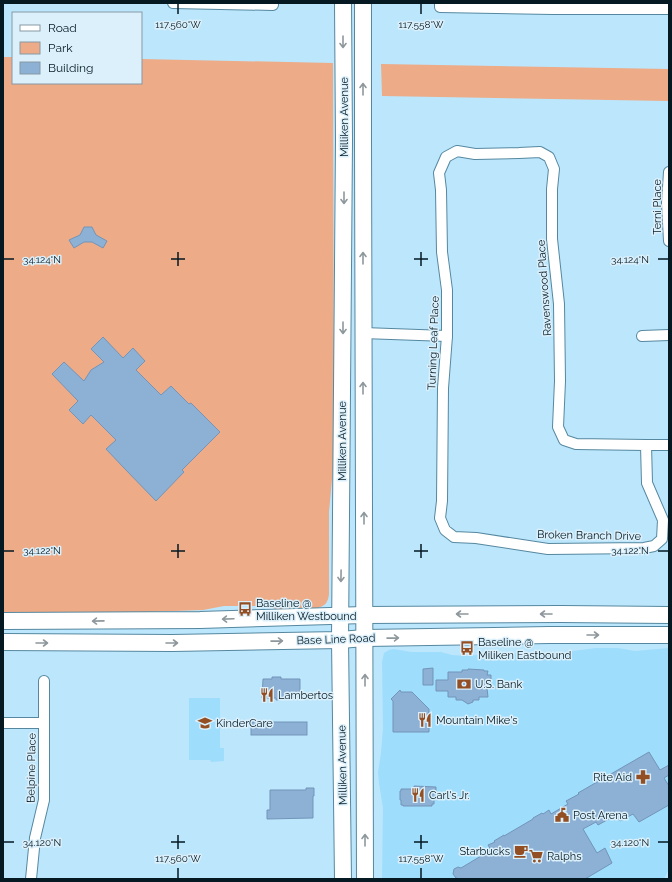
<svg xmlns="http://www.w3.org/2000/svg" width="672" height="882" viewBox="0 0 672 882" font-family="Raleway,sans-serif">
	<rect width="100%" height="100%" fill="#bce6fc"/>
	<g fill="#9fddfc">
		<polygon points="596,648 618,648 635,651 669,648 669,869 664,879 382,879 383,808 379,783 378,772 381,753 383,728 382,662 384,653 389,650 394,649 411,652 441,652 452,655 467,656 498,653 527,654 565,652"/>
		<polygon points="189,698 220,698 220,748 224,748 224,761 211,762 210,760 189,760"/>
	</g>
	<g fill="#edab87">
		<path d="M3,57H13V83H141V59L333,63L334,458L329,512V594C328,603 325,606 317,608L278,609L263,606H224L203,610L117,613H3Z"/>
		<polygon points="381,64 669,69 669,101 382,96"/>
	</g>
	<g fill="#8db0d5" stroke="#7295b9">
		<polygon points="84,227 92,227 96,235 107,241 103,248 92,242 84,242 74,248 69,240 80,235"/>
		<polygon points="103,337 123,358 133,348 145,361 136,370 161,395 171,386 189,404 191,403 220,432 182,470 184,472 156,501 124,468 106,449 116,440 91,415 83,424 69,410 78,401 52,374 64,362 84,381 91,370 104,362 91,349"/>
		<polygon points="433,668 433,685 423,685 423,669"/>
		<polygon points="468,669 484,670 484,671 488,671 487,675 491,675 491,688 487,688 488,697 479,697 479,700 473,700 473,702 468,704 462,700 456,700 456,697 448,697 448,691 436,691 436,680 448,680 448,672 462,672 462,670 468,670"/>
		<polygon points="272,677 281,677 281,679 300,679 300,697 287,697 287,699 276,700 276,698 262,698 263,679 272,679"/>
		<polygon points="400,690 401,692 412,692 429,709 429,732 393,732 393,701 391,699"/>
		<rect x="251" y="722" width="56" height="13"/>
		<polygon points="649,752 660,770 669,765 669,775 664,778 669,786 669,805 639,822 633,814 620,821 616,815 598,825 596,822 583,829 597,853 605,848 612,863 585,879 459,879 456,878 453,874 454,869 458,867 461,868 491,850 488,845 495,842 494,841 504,835 504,836 533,819 533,818 542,813 543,814 549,810 551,814 568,804 566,801 579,794 578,793"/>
		<polygon points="414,786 436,787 436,799 434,799 434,804 432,804 432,806 403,806 403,805 401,805 401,800 400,800 400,791 401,791 401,789 412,789 412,788 414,788"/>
		<polygon points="306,788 314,788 314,796 313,796 313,818 267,819 267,810 270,810 270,790 306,790"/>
	</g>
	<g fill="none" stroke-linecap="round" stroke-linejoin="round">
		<defs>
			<g id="street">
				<polyline points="173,3 273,5 273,3"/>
				<polyline points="440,3 440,7 553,9 669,9"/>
				<polyline points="669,172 667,203 669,241"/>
				<polyline points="363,333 447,336"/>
				<polyline points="642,336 669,335"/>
				<polyline points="646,445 647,483 663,520 662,539 654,546 644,548 548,549 476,538 454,537 445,530 440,518 442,501 443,388 447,336 447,290 442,252 441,190 439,173 446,157 457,151 475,154 519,153 540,152 549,157 554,169 552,189 552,239 559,304 560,381 558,427 564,440 576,444 646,445 669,445"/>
				<polyline points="3,723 44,723"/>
				<polyline points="31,879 35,838 44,800 44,681"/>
			</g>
			<g id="primary">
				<polyline points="363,3 363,141 365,879"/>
				<polyline points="3,621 200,620 364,615 561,614 669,615"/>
				<polyline points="3,642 172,643 340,640 365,638 549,635 669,635"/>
				<polyline points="343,879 340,640 344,141 343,3"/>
			</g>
		</defs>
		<use href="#street" stroke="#5588a0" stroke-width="12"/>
		<use href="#primary" stroke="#5588a0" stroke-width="18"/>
		<use href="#street" stroke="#fff" stroke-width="10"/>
		<use href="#primary" stroke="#fff" stroke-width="16"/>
	</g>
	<defs><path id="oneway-shaft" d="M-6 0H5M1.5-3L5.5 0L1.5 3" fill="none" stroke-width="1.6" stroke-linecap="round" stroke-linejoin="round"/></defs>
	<g stroke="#8e989c">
		<use href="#oneway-shaft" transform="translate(343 42) rotate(90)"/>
		<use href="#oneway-shaft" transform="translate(363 89) rotate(-90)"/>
		<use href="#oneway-shaft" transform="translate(344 198) rotate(90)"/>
		<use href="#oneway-shaft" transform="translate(363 258) rotate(-90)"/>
		<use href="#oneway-shaft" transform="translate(343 328) rotate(90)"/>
		<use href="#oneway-shaft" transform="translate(363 388) rotate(-90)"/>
		<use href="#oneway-shaft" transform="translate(364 518) rotate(-90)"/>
		<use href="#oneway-shaft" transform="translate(341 576) rotate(91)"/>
		<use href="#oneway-shaft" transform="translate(462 614) rotate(180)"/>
		<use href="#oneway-shaft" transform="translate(546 614) rotate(180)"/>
		<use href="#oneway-shaft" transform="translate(228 619) rotate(178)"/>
		<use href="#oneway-shaft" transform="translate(98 621) rotate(179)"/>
		<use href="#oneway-shaft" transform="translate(593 635)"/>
		<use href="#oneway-shaft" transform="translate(393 638) rotate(-1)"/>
		<use href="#oneway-shaft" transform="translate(277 641) rotate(-1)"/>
		<use href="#oneway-shaft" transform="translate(42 643)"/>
		<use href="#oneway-shaft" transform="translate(172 643)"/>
		<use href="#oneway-shaft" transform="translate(365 680) rotate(-90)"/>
		<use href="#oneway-shaft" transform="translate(365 840) rotate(-90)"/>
	</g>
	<path fill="none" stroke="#041922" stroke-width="1.5" d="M178,4V14M421,4V14M178,252V266M421,252V266M4,259H14M171,259H185M414,259H428M658,259H668M178,544V558M421,544V558M4,551H14M171,551H185M414,551H428M658,551H668M178,835V849M421,835V849M4,842H14M171,842H185M414,842H428M658,842H668M178,868V878M421,868V878"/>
	<defs>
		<symbol id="bus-bare" viewBox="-9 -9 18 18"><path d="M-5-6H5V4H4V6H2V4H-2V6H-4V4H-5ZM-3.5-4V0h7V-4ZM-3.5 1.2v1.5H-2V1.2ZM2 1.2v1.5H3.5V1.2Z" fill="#934e23" stroke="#dbf0fb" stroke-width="2.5" paint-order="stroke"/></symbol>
		<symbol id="bank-bare" viewBox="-9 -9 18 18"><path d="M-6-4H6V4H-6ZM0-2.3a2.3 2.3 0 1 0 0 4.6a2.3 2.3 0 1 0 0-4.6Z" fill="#934e23" stroke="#dbf0fb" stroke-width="2.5" paint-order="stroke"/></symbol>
		<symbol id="restaurant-bare" viewBox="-9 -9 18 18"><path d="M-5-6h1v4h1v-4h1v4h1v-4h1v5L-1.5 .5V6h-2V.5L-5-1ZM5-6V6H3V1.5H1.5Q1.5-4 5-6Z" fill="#934e23" stroke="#dbf0fb" stroke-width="2.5" paint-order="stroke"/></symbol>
		<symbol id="school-bare" viewBox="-9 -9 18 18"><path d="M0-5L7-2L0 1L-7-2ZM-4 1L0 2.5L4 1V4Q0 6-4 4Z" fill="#934e23" stroke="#dbf0fb" stroke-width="2.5" paint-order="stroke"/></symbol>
		<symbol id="pharmacy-bare" viewBox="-9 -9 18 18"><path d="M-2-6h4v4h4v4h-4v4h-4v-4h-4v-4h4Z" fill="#934e23" stroke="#dbf0fb" stroke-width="2.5" paint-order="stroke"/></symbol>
		<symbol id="civic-bare" viewBox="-9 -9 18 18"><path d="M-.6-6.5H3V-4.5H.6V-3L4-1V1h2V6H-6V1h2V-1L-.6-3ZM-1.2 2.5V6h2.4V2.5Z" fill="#934e23" stroke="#dbf0fb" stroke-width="2.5" paint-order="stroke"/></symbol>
		<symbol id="cafe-bare" viewBox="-9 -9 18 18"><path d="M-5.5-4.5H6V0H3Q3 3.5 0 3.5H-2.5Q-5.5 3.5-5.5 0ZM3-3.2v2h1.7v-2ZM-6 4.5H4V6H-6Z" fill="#934e23" stroke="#dbf0fb" stroke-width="2.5" paint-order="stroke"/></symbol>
		<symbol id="supermarket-bare" viewBox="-9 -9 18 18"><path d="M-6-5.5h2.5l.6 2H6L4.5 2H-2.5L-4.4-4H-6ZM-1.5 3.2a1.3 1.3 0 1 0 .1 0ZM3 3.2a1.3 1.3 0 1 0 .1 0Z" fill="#934e23" stroke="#dbf0fb" stroke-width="2.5" paint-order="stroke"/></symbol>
	</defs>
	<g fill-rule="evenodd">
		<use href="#bus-bare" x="235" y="599" width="20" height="20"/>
		<use href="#bus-bare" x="457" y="638" width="20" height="20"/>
		<use href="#bank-bare" x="454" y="674" width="20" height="20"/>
		<use href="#restaurant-bare" x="257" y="685" width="20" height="20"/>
		<use href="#restaurant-bare" x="415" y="710" width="20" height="20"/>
		<use href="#school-bare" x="195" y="713" width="20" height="20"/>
		<use href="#pharmacy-bare" x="633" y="767" width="20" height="20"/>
		<use href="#restaurant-bare" x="408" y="785" width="20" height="20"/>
		<use href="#civic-bare" x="552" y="805" width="20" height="20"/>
		<use href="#cafe-bare" x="511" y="841" width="20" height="20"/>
		<use href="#supermarket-bare" x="526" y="846" width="20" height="20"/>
	</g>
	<g text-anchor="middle" stroke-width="3" stroke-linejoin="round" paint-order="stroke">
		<g font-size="11" fill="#041922" stroke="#dbf0fb">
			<text transform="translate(344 117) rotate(-90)" y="4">Milliken Avenue</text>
			<text transform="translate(657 207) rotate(-90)" y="4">Terni Place</text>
			<text transform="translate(544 288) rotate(-94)" y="4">Ravenswood Place</text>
			<text transform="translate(433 343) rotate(-88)" y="4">Turning Leaf Place</text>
			<text transform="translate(342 441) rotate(-90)" y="4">Milliken Avenue</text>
			<text transform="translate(589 535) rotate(1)" y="4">Broken Branch Drive</text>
			<text transform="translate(336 639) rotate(-2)" y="4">Base Line Road</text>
			<text transform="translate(342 765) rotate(-91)" y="4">Milliken Avenue</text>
			<text transform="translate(31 768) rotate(-89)" y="4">Belpine Place</text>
		</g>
		<g font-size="11" fill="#041922" stroke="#dbf0fb" text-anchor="start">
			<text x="256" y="607">Baseline @<tspan x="256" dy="13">Milliken Westbound</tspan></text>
			<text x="478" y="646">Baseline @<tspan x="478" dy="13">Miliken Eastbound</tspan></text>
			<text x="475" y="688">U.S. Bank</text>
			<text x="278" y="699">Lambertos</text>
			<text x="436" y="724">Mountain Mike's</text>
			<text x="216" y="727">KinderCare</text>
			<text x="632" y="781" text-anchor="end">Rite Aid</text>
			<text x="429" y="799">Carl's Jr.</text>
			<text x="573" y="819">Post Arena</text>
			<text x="510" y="855" text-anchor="end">Starbucks</text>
			<text x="547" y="860">Ralphs</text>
		</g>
	</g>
	<g font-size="10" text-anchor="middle" fill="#041922" stroke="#dbf0fb" stroke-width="3" stroke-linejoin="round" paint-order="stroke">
		<text x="178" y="28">117.560°W</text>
		<text x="421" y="28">117.558°W</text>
		<text x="42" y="263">34.124°N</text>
		<text x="630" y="263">34.124°N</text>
		<text x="42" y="554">34.122°N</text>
		<text x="630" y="554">34.122°N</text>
		<text x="42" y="846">34.120°N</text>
		<text x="630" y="846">34.120°N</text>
		<text x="178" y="862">117.560°W</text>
		<text x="421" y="862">117.558°W</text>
	</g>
	<rect width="672" height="882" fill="none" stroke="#041922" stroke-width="8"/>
	<rect x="12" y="12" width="130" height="72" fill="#dbf0fb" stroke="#859aa4"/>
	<rect x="20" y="25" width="20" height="6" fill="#ffffff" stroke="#859aa4"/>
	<text x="48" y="32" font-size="12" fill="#041922">Road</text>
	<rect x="20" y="42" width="20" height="12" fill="#edab87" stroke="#859aa4"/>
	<text x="48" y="52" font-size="12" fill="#041922">Park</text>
	<rect x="20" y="62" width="20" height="12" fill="#8db0d5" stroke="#859aa4"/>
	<text x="48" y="72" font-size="12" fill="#041922">Building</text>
</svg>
